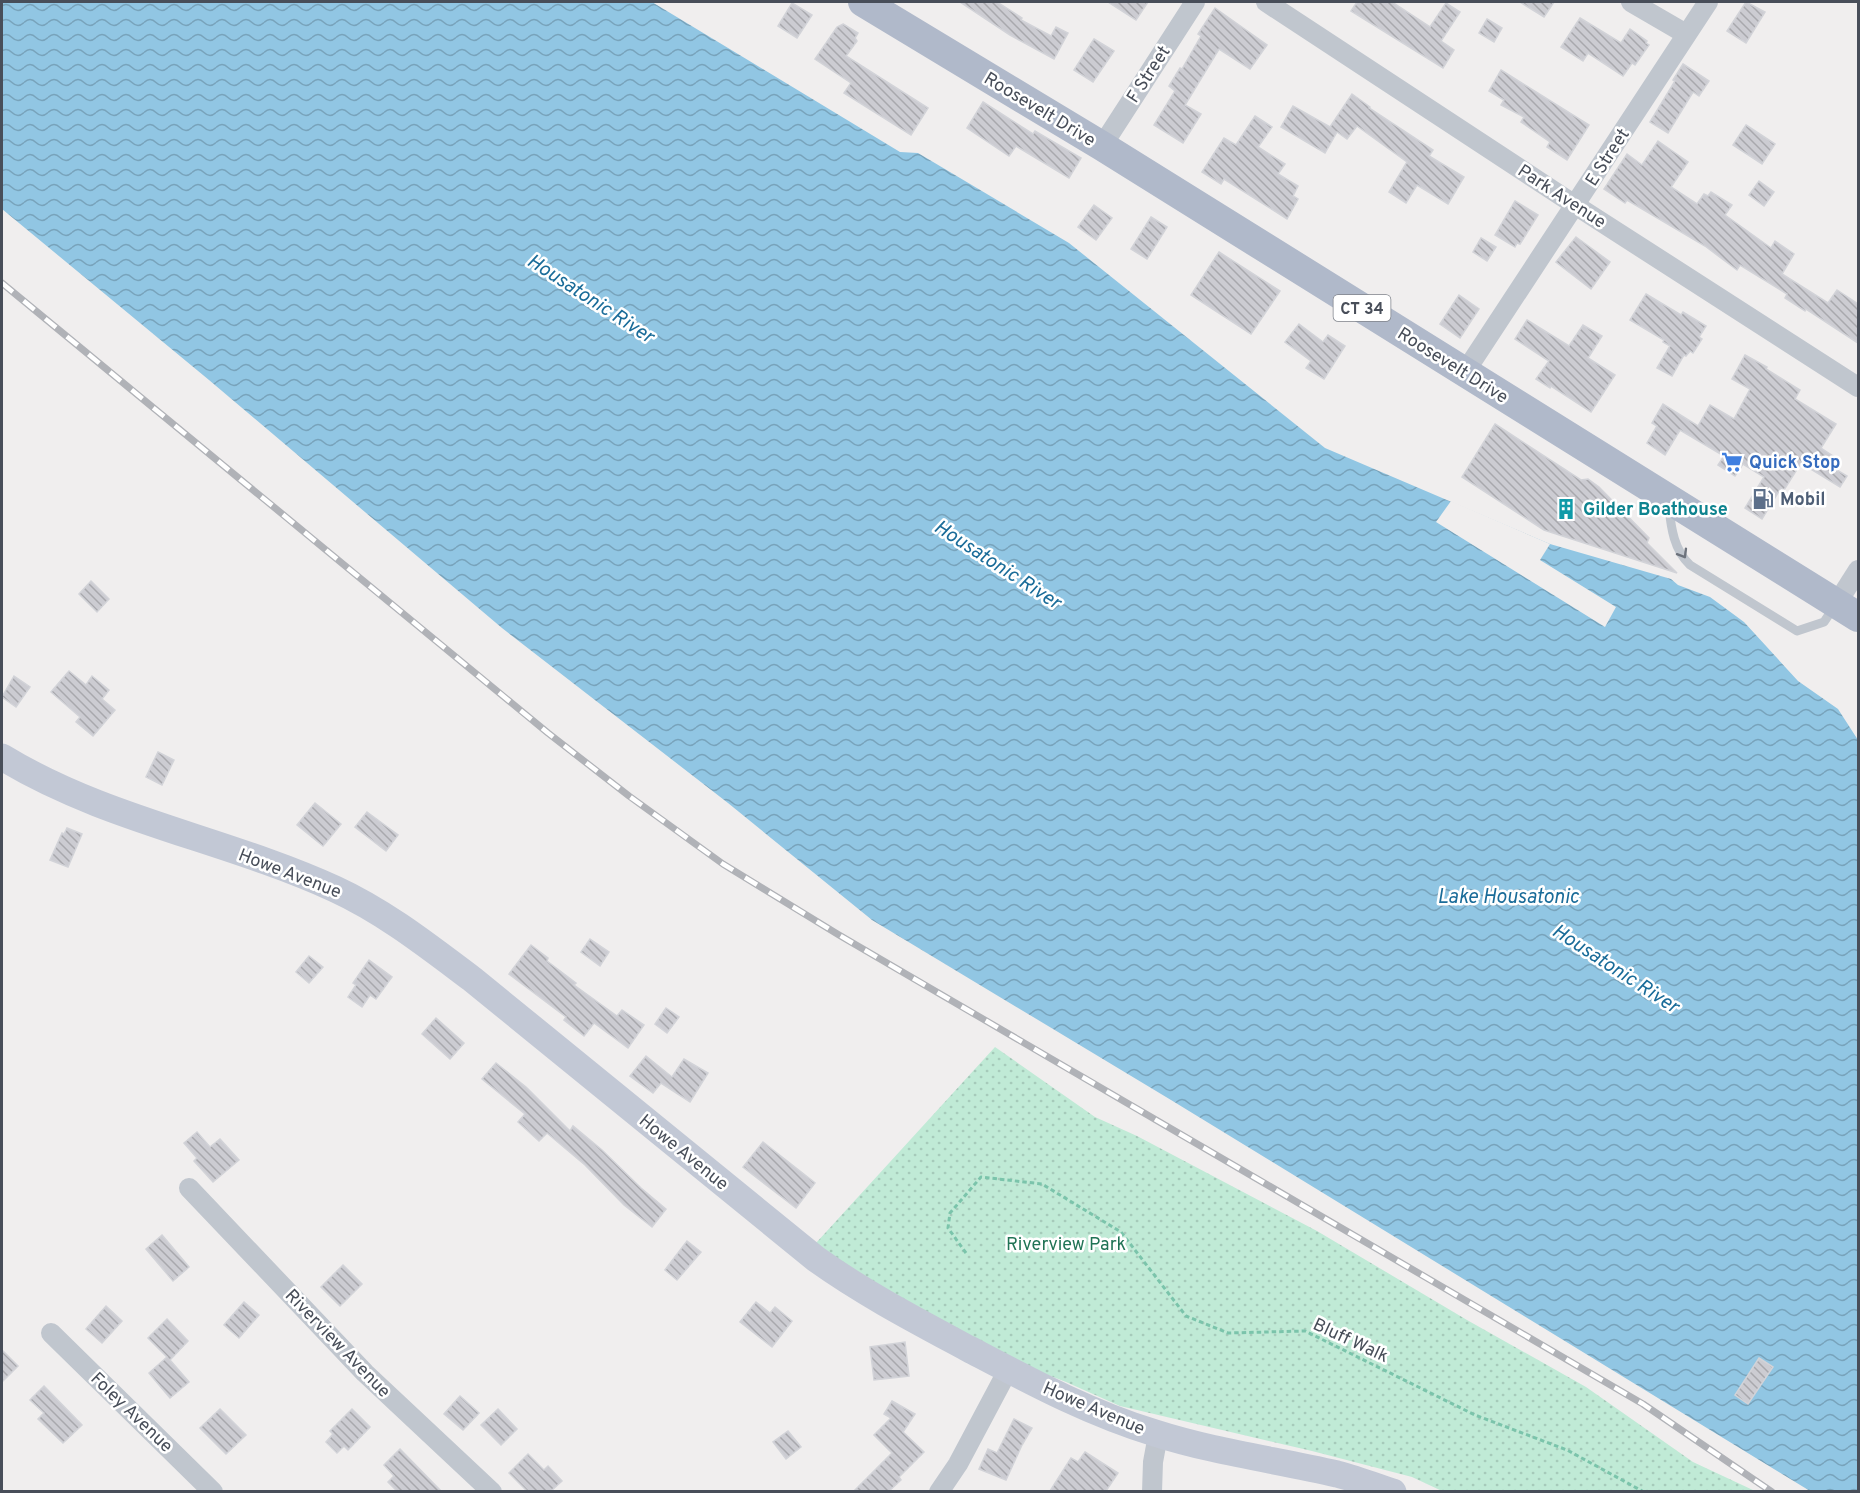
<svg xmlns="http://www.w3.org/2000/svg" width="1860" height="1493" viewBox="0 0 1860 1493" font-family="Overpass,sans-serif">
	<defs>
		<pattern id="green-dots" width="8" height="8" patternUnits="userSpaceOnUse" patternTransform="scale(1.5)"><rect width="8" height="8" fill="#c0ead6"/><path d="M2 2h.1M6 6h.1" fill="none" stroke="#a6caba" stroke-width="1.8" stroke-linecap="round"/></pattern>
		<pattern id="water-waves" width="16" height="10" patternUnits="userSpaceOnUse" patternTransform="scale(1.5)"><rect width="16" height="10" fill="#91c6e3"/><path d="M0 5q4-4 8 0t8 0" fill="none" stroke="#78a3bb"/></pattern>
		<pattern id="building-back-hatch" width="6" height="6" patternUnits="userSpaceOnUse" patternTransform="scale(1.5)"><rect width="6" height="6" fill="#ccccd2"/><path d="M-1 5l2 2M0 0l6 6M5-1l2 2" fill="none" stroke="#a8a8ad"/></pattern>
	</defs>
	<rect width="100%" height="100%" fill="#f0eeee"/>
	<polygon fill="url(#green-dots)" points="995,1047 1095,1117 1137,1136 1317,1231 1467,1320 1586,1387 1693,1462 1755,1491 1442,1491 1412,1477 1312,1451 1120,1406 1066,1382 1009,1360 861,1276 816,1243"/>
	<polygon fill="url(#water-waves)" points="2,2 652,2 900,152 918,153 1069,243 1325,448 1550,544 1671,579 1678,585 1710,597 1744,622 1798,681 1838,709 1858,740 1858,1491 1810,1491 1171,1100 872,920 728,803 502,628 209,380 2,209"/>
	<polygon fill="#f0eeee" points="1451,501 1550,544 1540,560 1616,607 1605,627 1436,522"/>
	<g fill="url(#building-back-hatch)" stroke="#d2d3d8" stroke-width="1.5">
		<polygon points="960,2 997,2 1022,18 1021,20 1051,36 1056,27 1068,33 1054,59 1010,35"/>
		<polygon points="1108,2 1148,2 1136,20"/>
		<polygon points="1357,2 1392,2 1430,27 1446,3 1460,12 1441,41 1454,50 1443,68 1351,11"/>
		<polygon points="1520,2 1554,2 1544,17"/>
		<polygon points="1746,2 1765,12 1746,43 1727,31"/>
		<polygon points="792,3 812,15 797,38 778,26"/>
		<polygon points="1215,8 1267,45 1250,69 1219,49 1185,105 1201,114 1183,143 1154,125 1175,91 1169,86 1180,68 1182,69 1201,36 1198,34"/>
		<polygon points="1580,18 1621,43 1630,29 1647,41 1646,43 1649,45 1635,65 1632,63 1623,76 1588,53 1583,61 1561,47"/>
		<polygon points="1487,19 1502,28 1494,42 1479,33"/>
		<polygon points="843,24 858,33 855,38 857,41 846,56 928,108 911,135 844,93 851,83 815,59 837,27"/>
		<polygon points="1094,39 1114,51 1093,82 1074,70"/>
		<polygon points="1683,64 1709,81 1699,96 1693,92 1668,133 1650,122 1675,81 1673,80"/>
		<polygon points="1501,70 1589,125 1567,160 1547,147 1550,142 1521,122 1524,117 1501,105 1504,100 1489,91"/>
		<polygon points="1352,94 1370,107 1369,108 1433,150 1429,156 1464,177 1448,204 1417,185 1406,203 1389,192 1407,162 1357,126 1347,139 1337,132 1325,153 1281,127 1293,106 1330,127"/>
		<polygon points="983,102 1033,134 1035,131 1081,158 1069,178 1016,146 1009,156 967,128"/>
		<polygon points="1255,116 1272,127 1258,147 1285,164 1278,174 1298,186 1293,196 1298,199 1287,219 1224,179 1221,184 1202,172 1224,138 1236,145"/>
		<polygon points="1746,125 1775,144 1762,164 1733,145"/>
		<polygon points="1658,141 1688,162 1671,187 1697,204 1704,194 1708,196 1711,192 1732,205 1725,215 1771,248 1775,241 1794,254 1782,274 1828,303 1837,290 1858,304 1858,343 1806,309 1805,311 1785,298 1787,294 1740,265 1737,270 1705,246 1627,200 1625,203 1604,189 1627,154 1642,165"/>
		<polygon points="1759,181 1774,192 1764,206 1749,195"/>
		<polygon points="1515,201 1538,215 1520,244 1517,243 1515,247 1495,235"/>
		<polygon points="1094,205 1112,218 1096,240 1078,227"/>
		<polygon points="1151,217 1167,227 1147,259 1131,249"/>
		<polygon points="1576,237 1610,262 1591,289 1556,262"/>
		<polygon points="1481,238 1496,247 1487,261 1473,252"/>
		<polygon points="1219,252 1280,291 1251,334 1191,295"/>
		<polygon points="1646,294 1681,315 1683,312 1706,326 1699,337 1702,339 1693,353 1690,351 1686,356 1684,355 1672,376 1657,368 1670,346 1663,342 1664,340 1630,320"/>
		<polygon points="1459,295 1479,309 1460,338 1440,324"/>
		<polygon points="1527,320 1569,346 1583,325 1602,336 1588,358 1615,375 1591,412 1551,386 1550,388 1536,379 1549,361 1515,339"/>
		<polygon points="1299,324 1323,342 1328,335 1345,346 1324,379 1306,368 1311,361 1285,342"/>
		<polygon points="1745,355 1767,367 1766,369 1800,390 1795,399 1836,424 1821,448 1836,458 1830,466 1847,476 1840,487 1801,463 1784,490 1781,488 1762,519 1745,508 1764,477 1743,464 1735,476 1718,465 1724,456 1680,430 1665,455 1647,443 1657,426 1652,423 1663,404 1698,426 1710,405 1734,419 1750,389 1732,379"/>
		<polygon points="1495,424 1581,480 1588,479 1599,487 1649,538 1647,543 1677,573 1544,530 1462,477"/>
		<polygon points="91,581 109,599 97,612 79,594"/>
		<polygon points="69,671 86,685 92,676 109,690 102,699 115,710 93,736 76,722 80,717 51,692"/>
		<polygon points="14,676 30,687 16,707 2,697"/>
		<polygon points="158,752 174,760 162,785 146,777"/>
		<polygon points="315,803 341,824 323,846 297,825"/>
		<polygon points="367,812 398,835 386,851 355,827"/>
		<polygon points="67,828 82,834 68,867 50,860 62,833 64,834"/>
		<polygon points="590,939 609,952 600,966 581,952"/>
		<polygon points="531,945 548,958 547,961 576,983 574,985 617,1016 622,1010 644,1025 628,1048 594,1023 584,1036 564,1020 566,1017 509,974"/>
		<polygon points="309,956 323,967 309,983 296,972"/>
		<polygon points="369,960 392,977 376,999 370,995 362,1007 348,997 356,985 353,983"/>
		<polygon points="666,1008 679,1017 667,1033 655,1024"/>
		<polygon points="436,1018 464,1043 450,1059 422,1034"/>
		<polygon points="646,1056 672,1077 684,1059 708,1073 690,1102 661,1083 653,1093 630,1076"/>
		<polygon points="496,1063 526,1087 570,1131 573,1126 602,1150 641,1188 666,1209 652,1227 624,1205 585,1165 547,1133 539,1141 518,1122 525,1114 482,1079"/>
		<polygon points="197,1132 210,1147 220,1139 239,1160 213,1182 194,1161 197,1158 184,1143"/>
		<polygon points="763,1142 815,1183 796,1208 743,1167"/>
		<polygon points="162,1235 189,1267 173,1281 146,1249"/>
		<polygon points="687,1241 701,1252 677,1280 665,1270"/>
		<polygon points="343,1265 362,1284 340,1306 321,1287"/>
		<polygon points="244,1302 259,1315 239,1338 224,1325"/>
		<polygon points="756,1302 770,1313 775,1307 792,1321 772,1347 740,1322"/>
		<polygon points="106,1306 122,1321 102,1343 86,1329"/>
		<polygon points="167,1319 188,1341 170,1360 189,1382 170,1398 149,1373 167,1357 148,1338"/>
		<polygon points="905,1342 909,1376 874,1380 870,1347"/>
		<polygon points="2,1350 18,1366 2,1382"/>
		<polygon points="1759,1358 1773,1367 1748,1404 1735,1395"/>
		<polygon points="44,1386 82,1425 63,1443 38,1419 44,1413 30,1400"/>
		<polygon points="460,1396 479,1413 463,1430 444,1414"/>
		<polygon points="892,1401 915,1414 903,1432 924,1452 899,1477 901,1480 889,1491 854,1491 892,1453 874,1435 891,1418 884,1414"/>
		<polygon points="220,1409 246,1435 226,1454 200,1428"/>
		<polygon points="352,1409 370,1427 348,1450 344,1446 337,1453 326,1442 333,1434 330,1431"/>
		<polygon points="498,1409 517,1429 501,1445 481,1425"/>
		<polygon points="1014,1419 1032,1428 1022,1445 1006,1480 979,1469 988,1449 997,1453"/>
		<polygon points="788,1431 801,1447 786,1459 773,1442"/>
		<polygon points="400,1449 441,1491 397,1491 388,1482 394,1476 384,1465"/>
		<polygon points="1085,1452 1118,1473 1106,1491 1050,1491 1071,1458 1078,1462"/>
		<polygon points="528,1454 544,1470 548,1466 562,1481 551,1491 527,1491 509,1473"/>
	</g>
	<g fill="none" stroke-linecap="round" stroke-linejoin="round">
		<polyline stroke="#7bc4ab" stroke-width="3" stroke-dasharray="4.5 3" stroke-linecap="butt" points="966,1253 948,1228 950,1213 981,1177 1042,1184 1121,1232 1186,1316 1228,1333 1305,1331 1475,1415 1567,1450 1644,1492"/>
		<path stroke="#c0c6ce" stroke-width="9" d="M1669,507C1671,528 1674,550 1690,565L1797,631L1824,622L1834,607"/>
		<g stroke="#c0c6ce" stroke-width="20">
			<polyline points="1266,2 1575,205 1858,387"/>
			<polyline points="1631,2 1686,34"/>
			<polyline points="1102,146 1195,2"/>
			<polyline points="1465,372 1708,2"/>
			<polyline points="1837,603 1858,570"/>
			<polyline points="189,1188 365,1373 492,1492"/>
			<polyline points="51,1333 213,1492"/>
			<polyline points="939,1492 958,1464 1008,1370"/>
			<polyline points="1152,1492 1153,1462 1158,1435"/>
		</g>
		<path stroke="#c2c8d5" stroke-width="27" d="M2,757C105,820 226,839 335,889C385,912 428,946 472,979L816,1259C865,1294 917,1321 969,1349C1030,1381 1089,1413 1155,1433C1214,1452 1277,1460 1337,1474C1356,1479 1375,1486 1393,1492"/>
		<polyline stroke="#b0b9ca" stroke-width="30" points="863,2 1102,146 1858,617"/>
		<defs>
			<polyline id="rail" points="2,283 548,733 629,796 723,864 839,935 1643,1404 1772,1492"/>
		</defs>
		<use href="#rail" stroke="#b0b2b7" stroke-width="7"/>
		<use href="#rail" stroke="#fff" stroke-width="4.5" stroke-dasharray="14" stroke-linecap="butt"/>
	</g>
	<defs><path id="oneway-chevron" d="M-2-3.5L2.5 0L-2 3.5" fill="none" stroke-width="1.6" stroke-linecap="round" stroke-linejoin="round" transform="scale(1.5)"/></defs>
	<use stroke="#6c727c" href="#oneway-chevron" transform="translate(1683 554) rotate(59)"/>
	<defs>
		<symbol id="supermarket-bare" viewBox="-9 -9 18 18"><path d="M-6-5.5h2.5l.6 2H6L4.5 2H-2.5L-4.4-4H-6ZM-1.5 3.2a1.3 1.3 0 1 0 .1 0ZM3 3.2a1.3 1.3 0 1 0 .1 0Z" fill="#3f7fe0" stroke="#fff" stroke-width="2.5" paint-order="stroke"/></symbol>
		<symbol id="fuel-bare" viewBox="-9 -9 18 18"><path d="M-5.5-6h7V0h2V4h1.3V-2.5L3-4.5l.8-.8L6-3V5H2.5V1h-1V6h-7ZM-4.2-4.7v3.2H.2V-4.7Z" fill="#5c6f8a" stroke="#fff" stroke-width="2.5" paint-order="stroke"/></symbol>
		<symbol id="building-bare" viewBox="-9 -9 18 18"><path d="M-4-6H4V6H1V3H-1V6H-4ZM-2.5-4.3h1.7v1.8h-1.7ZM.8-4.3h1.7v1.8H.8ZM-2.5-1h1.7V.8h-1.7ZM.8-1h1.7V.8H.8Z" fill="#0f9aa8" stroke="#fff" stroke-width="2.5" paint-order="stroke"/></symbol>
	</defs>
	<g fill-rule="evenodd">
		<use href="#supermarket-bare" x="1717" y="447" width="30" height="30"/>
		<use href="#fuel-bare" x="1748" y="484" width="30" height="30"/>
		<use href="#building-bare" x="1551" y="494" width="30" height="30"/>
	</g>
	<g text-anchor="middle" stroke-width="5" stroke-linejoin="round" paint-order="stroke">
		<rect fill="#fff" stroke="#7f838b" stroke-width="1.5" x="1333.5" y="295" width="57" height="26" rx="4.5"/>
		<g font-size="16" font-weight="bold" fill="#484e59">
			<text x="1362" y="314">CT 34</text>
		</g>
		<g font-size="18" fill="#484e59" stroke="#fff">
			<text transform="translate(1148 74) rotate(-57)" y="6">F Street</text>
			<text transform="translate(1040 109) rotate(31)" y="6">Roosevelt Drive</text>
			<text transform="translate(1607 157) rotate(-57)" y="6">E Street</text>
			<text transform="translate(1562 196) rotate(33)" y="6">Park Avenue</text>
			<text transform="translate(1453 365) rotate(32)" y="6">Roosevelt Drive</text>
			<text transform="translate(290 873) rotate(21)" y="6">Howe Avenue</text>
			<text transform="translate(684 1152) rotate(39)" y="6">Howe Avenue</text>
			<text transform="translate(1351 1340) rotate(25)" y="6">Bluff Walk</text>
			<text transform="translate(338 1343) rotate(46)" y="6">Riverview Avenue</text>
			<text transform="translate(1094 1408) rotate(23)" y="6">Howe Avenue</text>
			<text transform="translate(132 1412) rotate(44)" y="6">Foley Avenue</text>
		</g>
		<g font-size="18" font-weight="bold" fill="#366cbe" stroke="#fff" text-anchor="start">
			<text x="1749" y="468">Quick Stop</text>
		</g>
		<g font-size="18" font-weight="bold" fill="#4e5e75" stroke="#fff" text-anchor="start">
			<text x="1780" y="505">Mobil</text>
		</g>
		<g font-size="18" font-weight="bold" fill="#0d838f" stroke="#fff" text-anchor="start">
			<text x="1583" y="515">Gilder Boathouse</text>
		</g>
		<g font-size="18" fill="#207355" stroke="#fff">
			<text x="1066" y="1250">Riverview Park</text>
		</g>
		<g font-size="20" font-style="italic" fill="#1a6c99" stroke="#fff">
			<text transform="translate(591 298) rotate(33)" y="7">Housatonic River</text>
			<text transform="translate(998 564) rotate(33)" y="7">Housatonic River</text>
			<text x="1508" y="903">Lake Housatonic</text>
			<text transform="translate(1616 968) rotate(33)" y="7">Housatonic River</text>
		</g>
	</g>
	<rect width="1860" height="1493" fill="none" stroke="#484e59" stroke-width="6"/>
</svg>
